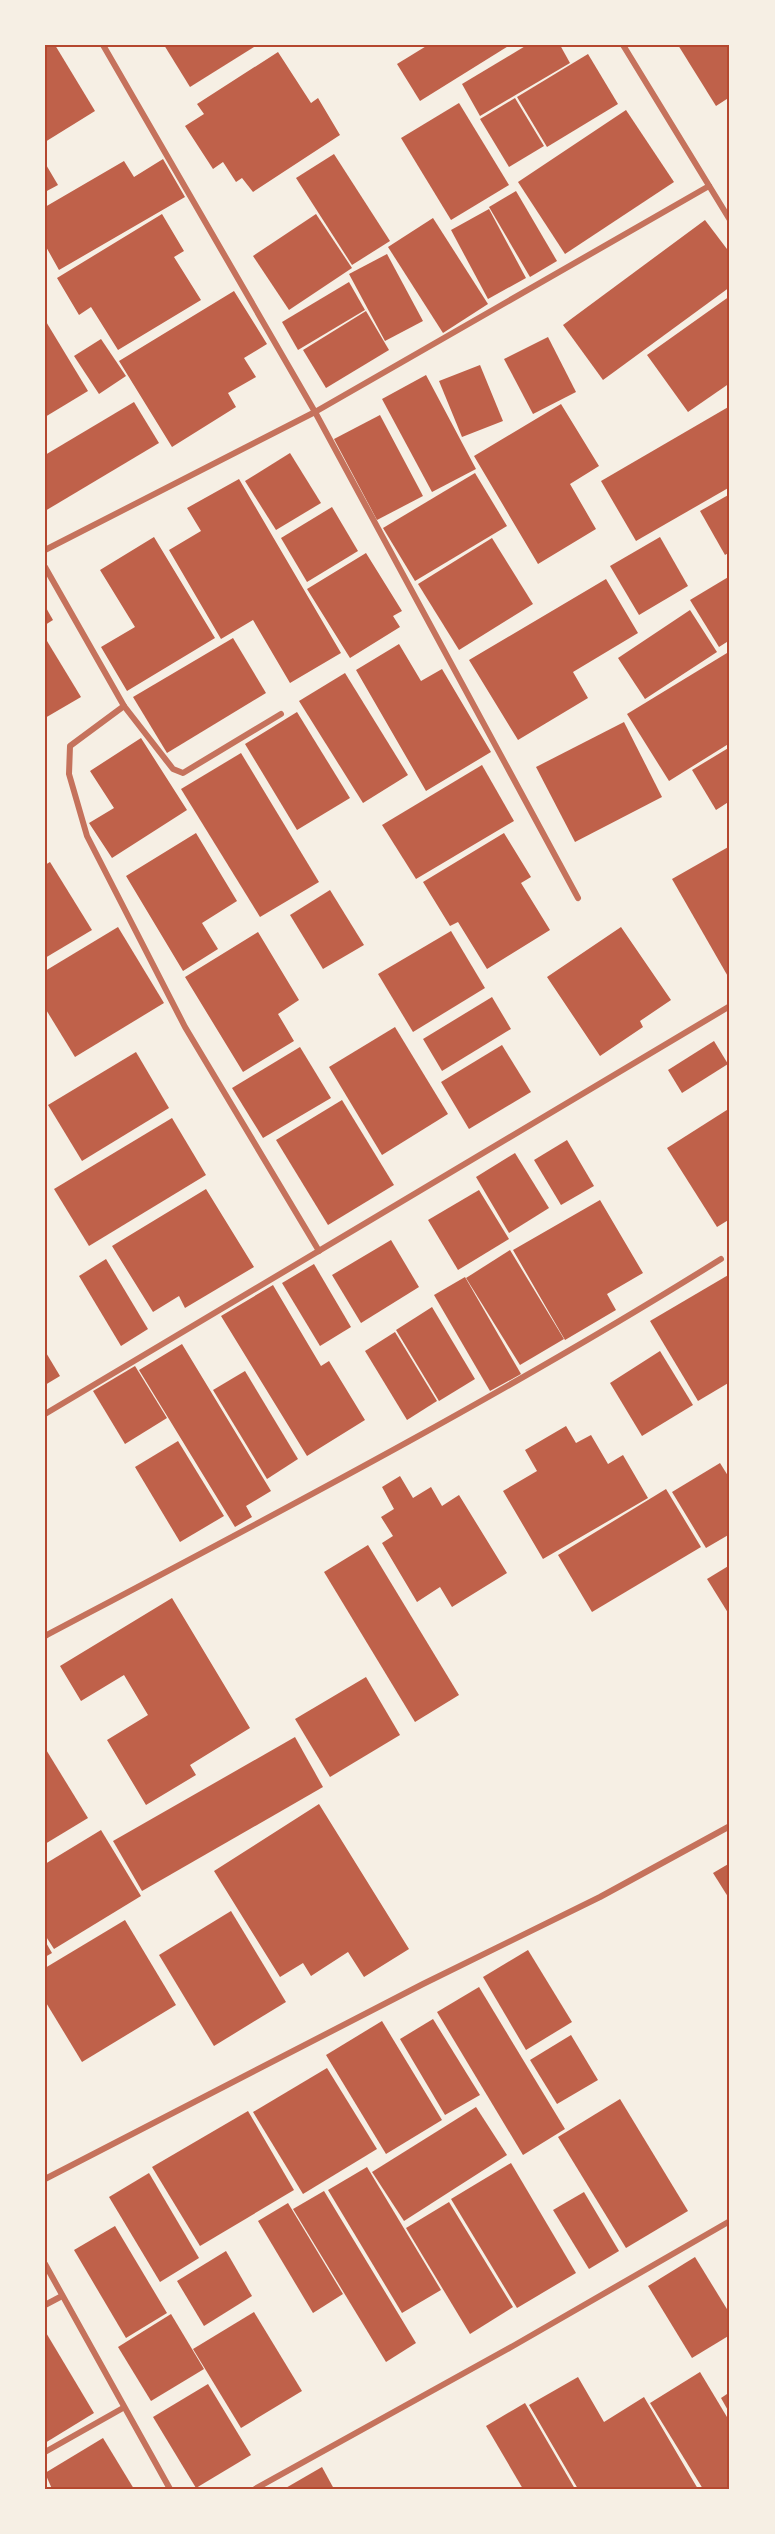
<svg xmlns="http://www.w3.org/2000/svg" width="775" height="2534" viewBox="0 0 775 2534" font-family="'Titillium Web',sans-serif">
	<rect width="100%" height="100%" fill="#f6efe4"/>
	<g fill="#bf614a">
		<polygon points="45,45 55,45 95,111 45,142"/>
		<polygon points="164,45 257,45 190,87"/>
		<polygon points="428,45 510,45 420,101 397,64"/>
		<polygon points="527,45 560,45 570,63 480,116 462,84"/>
		<polygon points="678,45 730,45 730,97 716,106"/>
		<polygon points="278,52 311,103 318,98 340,135 253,192 242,178 236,182 223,162 213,169 185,126 204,114 197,104"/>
		<polygon points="588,54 618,104 547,147 517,97"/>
		<polygon points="515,98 544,146 509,167 480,119"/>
		<polygon points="459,103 509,185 451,220 401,138"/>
		<polygon points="626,110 674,182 565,254 518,182"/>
		<polygon points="334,154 390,241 352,265 296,178"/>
		<polygon points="163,159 185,197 59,270 45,245 45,207 124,161 134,177"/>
		<polygon points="45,163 58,185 45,192"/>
		<polygon points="516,191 557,261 530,277 489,207"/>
		<polygon points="489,209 526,278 488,299 451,230"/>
		<polygon points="162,214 184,251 174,257 201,300 118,350 91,307 79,315 57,278"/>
		<polygon points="316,214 352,268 289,310 253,256"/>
		<polygon points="433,218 488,304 443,333 388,247"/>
		<polygon points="705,220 730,253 730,287 603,380 563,325"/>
		<polygon points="387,254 423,321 385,341 349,274"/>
		<polygon points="349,282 365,310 298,350 282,322"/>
		<polygon points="234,291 267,344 244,358 256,377 228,393 236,407 172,447 119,361"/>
		<polygon points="730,296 730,383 688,412 647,355"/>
		<polygon points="366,311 389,350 326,388 303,350"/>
		<polygon points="45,320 88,391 45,417"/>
		<polygon points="548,337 576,392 533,414 504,359"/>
		<polygon points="101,339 126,376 99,394 74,356"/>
		<polygon points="480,365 503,421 462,437 439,381"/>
		<polygon points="426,375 476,469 432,492 382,399"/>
		<polygon points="134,402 159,443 45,511 45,455"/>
		<polygon points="561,404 599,466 570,484 596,529 538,564 474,456"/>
		<polygon points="730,406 730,487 636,541 601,481"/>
		<polygon points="380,415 423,496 377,520 334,439"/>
		<polygon points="290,453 321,503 276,530 245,481"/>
		<polygon points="475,473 507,526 415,581 383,528"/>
		<polygon points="239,479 341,653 290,683 253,620 221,639 169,550 201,531 187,508"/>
		<polygon points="730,494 730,552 725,555 700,511"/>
		<polygon points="332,507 358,551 307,582 281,538"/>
		<polygon points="154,537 215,638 127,691 101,647 135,627 100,570"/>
		<polygon points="660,537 688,586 639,615 610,566"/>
		<polygon points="492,538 533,604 459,650 418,584"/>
		<polygon points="366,553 402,611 393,616 400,627 350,658 307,589"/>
		<polygon points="730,576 730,640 719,647 690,600"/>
		<polygon points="606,579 638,633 573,672 588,698 518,740 469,660"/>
		<polygon points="45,606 53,620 45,625"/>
		<polygon points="690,610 717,652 645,699 618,658"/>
		<polygon points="233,638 266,693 167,753 133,697"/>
		<polygon points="47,641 81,697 45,718 45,642"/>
		<polygon points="399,644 421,681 442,669 491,752 426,791 356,670"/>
		<polygon points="727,653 730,657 730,743 669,781 627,714"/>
		<polygon points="345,673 408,775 363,803 299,701"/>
		<polygon points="297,712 350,798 297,830 245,744"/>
		<polygon points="624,722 662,797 575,842 536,767"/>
		<polygon points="141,738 187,810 112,858 89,823 114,808 90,771"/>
		<polygon points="730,747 730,801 716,810 692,770"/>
		<polygon points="241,753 319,882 260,917 181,789"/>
		<polygon points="482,765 514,821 416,879 382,825"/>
		<polygon points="196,833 237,901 202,923 218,949 183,971 126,876"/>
		<polygon points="504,833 531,877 521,883 550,930 487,969 458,922 450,926 423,882"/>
		<polygon points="730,846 730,980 672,879"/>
		<polygon points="50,862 92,930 45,958 45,865"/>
		<polygon points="330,890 364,945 323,969 290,915"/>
		<polygon points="118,927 164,1003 75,1057 45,1008 45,971"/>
		<polygon points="621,927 671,1000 640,1021 643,1027 600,1056 547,977"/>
		<polygon points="451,931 485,988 413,1032 378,974"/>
		<polygon points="258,932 299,1000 278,1014 294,1041 243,1072 185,977"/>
		<polygon points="492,997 511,1029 442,1071 423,1039"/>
		<polygon points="395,1027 448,1114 382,1155 329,1067"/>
		<polygon points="714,1041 728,1064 682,1093 668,1070"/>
		<polygon points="502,1045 531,1092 469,1129 441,1082"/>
		<polygon points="300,1047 331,1098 263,1138 232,1088"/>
		<polygon points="136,1052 169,1108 82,1161 48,1105"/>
		<polygon points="342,1100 394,1185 328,1225 276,1140"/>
		<polygon points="730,1108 730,1219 717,1227 667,1148"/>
		<polygon points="172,1118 206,1175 89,1246 54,1189"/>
		<polygon points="567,1140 594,1186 561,1205 534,1160"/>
		<polygon points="515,1153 549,1208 509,1233 476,1177"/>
		<polygon points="206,1189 254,1267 185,1308 179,1296 153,1312 112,1246"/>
		<polygon points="479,1190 509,1239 458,1270 428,1220"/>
		<polygon points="600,1200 643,1273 607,1294 616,1310 565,1340 513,1250"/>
		<polygon points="391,1240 419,1287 361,1323 332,1275"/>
		<polygon points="510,1250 564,1339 520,1365 466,1278"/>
		<polygon points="106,1259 148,1329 121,1346 79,1276"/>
		<polygon points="314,1264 351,1327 320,1346 282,1283"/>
		<polygon points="730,1274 730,1382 698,1401 650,1321"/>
		<polygon points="465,1277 521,1374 490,1391 434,1295"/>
		<polygon points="273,1285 321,1366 329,1361 365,1420 307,1456 221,1316"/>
		<polygon points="432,1307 475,1379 439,1401 396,1330"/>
		<polygon points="395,1332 437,1401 407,1420 365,1351"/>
		<polygon points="182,1344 271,1491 246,1506 252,1517 235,1527 139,1370"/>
		<polygon points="45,1351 60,1376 45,1385"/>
		<polygon points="660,1351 693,1405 642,1436 610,1383"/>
		<polygon points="135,1366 167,1418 125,1444 93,1391"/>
		<polygon points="245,1371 298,1459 267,1479 213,1390"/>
		<polygon points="566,1426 576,1443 591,1435 608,1464 623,1455 648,1498 543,1559 503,1491 537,1471 525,1450"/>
		<polygon points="178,1441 224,1516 180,1542 135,1467"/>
		<polygon points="720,1463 730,1479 730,1534 706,1548 672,1492"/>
		<polygon points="400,1476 413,1498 431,1487 442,1506 459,1495 507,1573 452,1607 440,1587 417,1602 382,1543 393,1536 381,1517 394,1509 382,1487"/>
		<polygon points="666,1489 701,1547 592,1612 558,1555"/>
		<polygon points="368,1545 459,1695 415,1722 324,1572"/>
		<polygon points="730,1565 730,1616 707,1579"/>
		<polygon points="172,1598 250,1728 190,1765 196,1775 146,1805 107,1740 148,1715 124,1675 81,1701 60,1666"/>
		<polygon points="366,1677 400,1735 330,1777 295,1719"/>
		<polygon points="295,1737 323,1787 142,1891 113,1841"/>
		<polygon points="45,1748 88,1818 45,1844"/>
		<polygon points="319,1804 409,1949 364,1977 348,1952 311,1976 303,1963 280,1977 214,1871"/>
		<polygon points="101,1830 141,1896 54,1949 45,1935 45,1864"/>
		<polygon points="730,1863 730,1900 713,1873"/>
		<polygon points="231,1911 286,2002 214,2046 159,1955"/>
		<polygon points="125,1920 176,2005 82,2062 45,2001 45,1968"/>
		<polygon points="45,1941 52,1953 45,1957"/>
		<polygon points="528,1950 572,2022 526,2050 483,1977"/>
		<polygon points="479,1987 565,2129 523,2155 437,2012"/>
		<polygon points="433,2019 480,2095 445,2115 400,2039"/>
		<polygon points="382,2021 442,2120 386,2154 326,2055"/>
		<polygon points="571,2035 598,2080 557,2104 530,2060"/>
		<polygon points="327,2068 377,2149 303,2194 253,2112"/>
		<polygon points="620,2099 688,2211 626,2248 558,2137"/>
		<polygon points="476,2107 507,2155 404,2221 372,2172"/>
		<polygon points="248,2111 294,2190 200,2246 152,2167"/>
		<polygon points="511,2163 576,2273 517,2308 451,2199"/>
		<polygon points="367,2167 441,2290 402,2313 328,2190"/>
		<polygon points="149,2173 199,2258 160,2282 109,2197"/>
		<polygon points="324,2191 416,2343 386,2362 293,2209"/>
		<polygon points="584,2192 619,2251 589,2269 553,2210"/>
		<polygon points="449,2202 513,2307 470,2334 406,2228"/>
		<polygon points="288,2203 343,2294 313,2313 258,2221"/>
		<polygon points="115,2226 167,2313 126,2338 74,2250"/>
		<polygon points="226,2251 252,2296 204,2326 177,2281"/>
		<polygon points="695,2257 730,2314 730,2335 692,2358 648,2286"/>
		<polygon points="254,2312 302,2391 241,2428 193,2349"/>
		<polygon points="171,2314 204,2369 151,2401 118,2347"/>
		<polygon points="45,2331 94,2413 45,2443"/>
		<polygon points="700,2372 730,2422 730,2489 703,2489 650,2403"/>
		<polygon points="578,2377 604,2422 644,2397 698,2489 578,2489 529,2405"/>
		<polygon points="208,2384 251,2455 196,2488 153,2417"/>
		<polygon points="730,2392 730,2414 721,2398"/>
		<polygon points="525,2403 575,2489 523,2489 486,2426"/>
		<polygon points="103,2438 134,2489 52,2489 45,2473"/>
		<polygon points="322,2467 334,2489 284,2489"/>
	</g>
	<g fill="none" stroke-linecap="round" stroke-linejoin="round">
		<g stroke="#c5725c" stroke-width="6">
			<polyline points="103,45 315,412 578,898"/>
			<polyline points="623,45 730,220"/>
			<polyline points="45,550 315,412 709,186"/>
			<polyline points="45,567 124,706 70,746 69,774 87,836 185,1027 319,1251"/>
			<polyline points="124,706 173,769 183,773 281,714"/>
			<polyline points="45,1414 730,1006"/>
			<path d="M45,1636C274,1515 502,1396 721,1259"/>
			<polyline points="45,2179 423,1984 600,1897 730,1826"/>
			<polyline points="45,2264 170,2489"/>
			<polyline points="45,2305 62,2296"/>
			<polyline points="45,2452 123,2408"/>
			<polyline points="255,2489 513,2346 730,2221"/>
		</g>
	</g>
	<rect width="775" height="2534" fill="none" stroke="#f6efe4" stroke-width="93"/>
	<rect x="46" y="46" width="682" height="2442" fill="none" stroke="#b5482f" stroke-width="2"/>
</svg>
